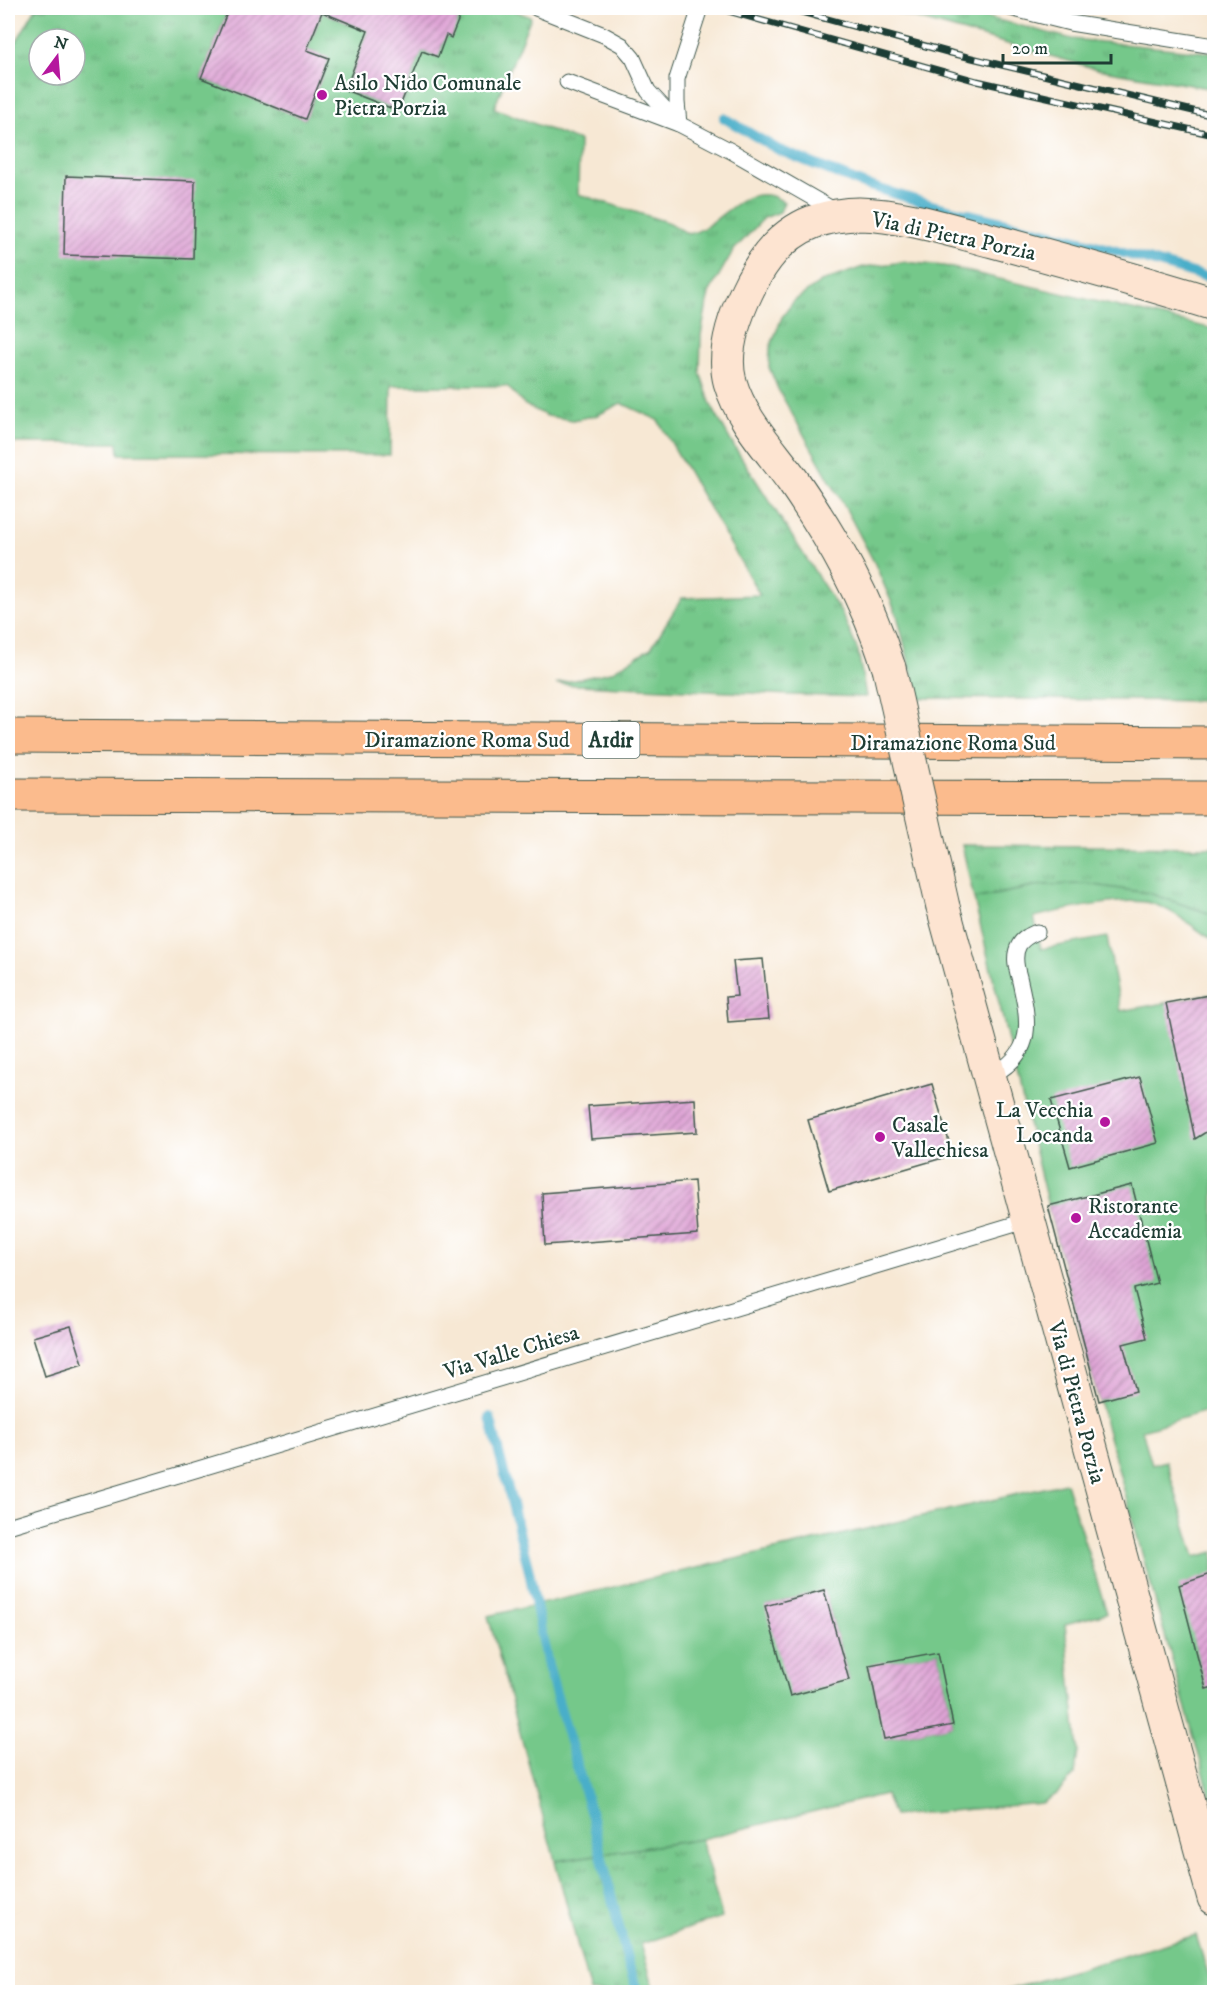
<svg xmlns="http://www.w3.org/2000/svg" width="1222" height="2000" viewBox="0 0 1222 2000" font-family="'IM FELL DW Pica',serif">
	<defs>
		<pattern id="grass-tufts" width="24" height="20" patternUnits="userSpaceOnUse" patternTransform="scale(1.5)"><rect width="24" height="20" fill="#75c88a"/><path d="M3 7l-1-3M5 7V3M7 7l1-3M15 17l-1-3M17 17v-4M19 17l1-3" fill="none" stroke="#5fa472"/></pattern>
		<pattern id="building-hatch" width="6" height="6" patternUnits="userSpaceOnUse" patternTransform="scale(1.5)"><rect width="6" height="6" fill="#dfa4d6"/><path d="M-1 1l2-2M0 6l6-6M5 7l2-2" fill="none" stroke="#b487ae"/></pattern>
	</defs>
	<rect width="100%" height="100%" fill="#fff"/>
	<filter id="ink" filterUnits="userSpaceOnUse"><feTurbulence type="fractalNoise" baseFrequency=".0167" numOctaves="2"/><feDisplacementMap in="SourceGraphic" scale="12" xChannelSelector="R" yChannelSelector="G"/><feConvolveMatrix kernelMatrix="1 2 1 2 8 2 1 2 1" color-interpolation-filters="sRGB"/></filter>
	<filter id="wash" filterUnits="userSpaceOnUse"><feTurbulence type="fractalNoise" baseFrequency=".008" numOctaves="4" result="noise"/><feDisplacementMap in="SourceGraphic" scale="24" xChannelSelector="R" yChannelSelector="G"/><feGaussianBlur stdDeviation="1.35" result="paint"/><feColorMatrix in="noise" values="0 0 0 0 0 0 0 0 0 0 0 0 0 0 0 0 0 1.4 0 .05"/><feComposite in="paint" operator="in"/></filter>
	<g filter="url(#wash)">
		<rect width="100%" height="100%" fill="#f7e8d4"/>
		<g fill="url(#grass-tufts)" stroke="#4a825f" stroke-width="1.5" fill-rule="evenodd">
			<path d="M36,8H229L201,78L305,119L329,59L307,50L322,12L368,31L345,90L398,111L422,51L438,57L446,35L451,37L459,16L437,8H507L531,17L494,108L579,141L578,194L670,223L688,234C717,229 734,192 767,195C772,195 779,199 784,202L780,212L764,218L733,251L709,293L701,335L700,372L711,405L732,443L842,614L858,651L866,697L791,695L556,684L611,672L651,648L682,598L760,595L658,420L621,403L598,415L573,420L547,416L525,405L507,386H391L390,455L119,454L118,443H8V56ZM39,39H75V75H39Z"/>
			<polygon points="879,8 951,8 1072,39 1214,53 1214,89 1097,69"/>
			<polygon points="905,262 944,266 1214,329 1214,701 918,698 897,615 875,564 846,509 778,389 769,367 770,348 782,317 794,301 821,282 863,267"/>
			<polygon points="962,845 1214,847 1214,915 1148,893 1044,885 974,899"/>
			<polygon points="701,1839 722,1917 641,1944 655,1992 590,1992 555,1861"/>
		</g>
		<g fill="#75c88a" stroke="#4a825f" stroke-width="1.5" fill-rule="evenodd">
			<path d="M1087,884L1148,893L1214,915V941C1194,928 1173,909 1150,903C1127,896 1059,911 1034,917L1041,949L1107,937L1121,1011L1214,994V1409L1142,1430L1152,1465L1166,1461L1195,1557L1214,1552V1809L1099,1401L1048,1206L974,899L1044,885Z"/>
			<path d="M1066,1483L1107,1613L1065,1624L1078,1751L1075,1774L1057,1794L1042,1803L894,1816L885,1794L701,1839L555,1861L488,1616ZM824,1590L849,1679L791,1696L766,1606ZM938,1652L953,1725L885,1739L869,1666Z"/>
			<polygon points="1196,1935 1214,1992 1000,1992"/>
		</g>
		<g fill="none" stroke-linecap="round" stroke-linejoin="round">
			<g stroke="#49aec9" stroke-width="10">
				<polyline points="724,118 779,150 863,184 932,205 1085,242 1214,279"/>
				<polyline points="490,1417 529,1571 548,1666 591,1814 628,1963 638,1992"/>
			</g>
		</g>
		<g id="blocks">
			<g fill="url(#building-hatch)">
				<polygon points="229,8 437,8 460,16 451,38 446,35 438,57 422,51 398,111 345,90 368,31 322,12 307,50 329,58 305,119 201,78"/>
				<polygon points="66,176 195,181 193,259 64,255"/>
				<polygon points="763,959 769,1019 728,1022 726,997 737,996 733,961"/>
				<polygon points="1214,994 1214,1127 1195,1139 1166,1003"/>
				<polygon points="1140,1077 1158,1143 1070,1167 1051,1100"/>
				<polygon points="932,1084 953,1155 829,1191 808,1120"/>
				<polygon points="695,1099 697,1132 591,1139 588,1106"/>
				<polygon points="694,1181 698,1234 545,1245 542,1193"/>
				<polygon points="1132,1185 1157,1283 1134,1289 1147,1338 1123,1344 1136,1391 1099,1401 1048,1206"/>
				<polygon points="71,1326 83,1364 45,1376 33,1337"/>
				<polygon points="1214,1573 1214,1687 1206,1689 1179,1585"/>
				<polygon points="824,1590 849,1680 790,1696 765,1606"/>
				<polygon points="938,1652 953,1725 884,1739 869,1665"/>
			</g>
		</g>
	</g>
	<g filter="url(#ink)">
		<use href="#blocks" fill-opacity="0" stroke="#3f574c" stroke-width="1.5"/>
		<g fill="none" stroke-linecap="round" stroke-linejoin="round">
			<defs>
				<g id="lane">
					<polyline points="536,8 604,35 622,45 633,58 648,91 679,124"/>
					<polyline points="700,8 677,79 677,102 679,124 731,151 839,213"/>
					<polyline points="1010,8 1070,23 1214,46"/>
					<polyline points="567,82 676,123"/>
					<path d="M989,1077C1037,1053 1029,1021 1019,977C1016,967 1013,955 1019,945C1023,938 1030,935 1037,932"/>
					<polyline points="8,1526 1029,1220"/>
				</g>
				<g id="secondary">
					<path d="M889,668C866,597 835,542 793,481C771,450 741,420 730,382C722,352 734,318 747,291C761,261 781,234 813,222C828,217 844,214 859,214C904,215 950,230 993,241C1067,261 1141,281 1214,304"/>
					<polyline points="943,907 1214,1898"/>
				</g>
				<g id="highway">
					<polyline points="8,736 1214,743"/>
					<polyline points="8,795 1214,798"/>
				</g>
			</defs>
			<use href="#lane" stroke="#3f574c" stroke-width="17"/>
			<use href="#secondary" stroke="#3f574c" stroke-width="35"/>
			<use href="#highway" stroke="#3f574c" stroke-width="35"/>
			<use href="#lane" stroke="#fff" stroke-width="15"/>
			<use href="#secondary" stroke="#fde4d1" stroke-width="33"/>
			<use href="#highway" stroke="#fbbb8d" stroke-width="33"/>
			<defs>
				<g id="rail">
					<polyline points="787,8 951,53 1214,116"/>
					<polyline points="728,11 977,81 1214,135"/>
				</g>
			</defs>
			<use href="#rail" stroke="#1f3d34" stroke-width="7"/>
			<use href="#rail" stroke="#fff" stroke-width="4.5" stroke-dasharray="14" stroke-linecap="butt"/>
			<defs>
				<polyline id="secondary-bridge" points="889,668 943,907"/>
			</defs>
			<use href="#secondary-bridge" stroke="#3f574c" stroke-width="35" stroke-linecap="butt"/>
			<use href="#secondary-bridge" stroke="#fde4d1" stroke-width="33"/>
		</g>
	</g>
	<g fill="#b5179e" stroke="#fff" stroke-width="2">
		<circle cx="322" cy="95" r="6"/>
		<circle cx="1105" cy="1122" r="6"/>
		<circle cx="880" cy="1137" r="6"/>
		<circle cx="1076" cy="1218" r="6"/>
	</g>
	<g text-anchor="middle" stroke-width="4.5" stroke-linejoin="round" paint-order="stroke">
		<rect fill="#fff" stroke="#627771" stroke-width="1.5" x="582.5" y="722" width="57" height="36" rx="4.5"/>
		<g font-size="21" font-weight="bold" fill="#1f3d34">
			<text x="611" y="747">A1dir</text>
		</g>
		<g font-size="22" fill="#1f3d34" stroke="#fff" text-anchor="start">
			<text x="334" y="90">Asilo Nido Comunale<tspan x="334" dy="25">Pietra Porzia</tspan></text>
			<text x="1093" y="1117" text-anchor="end">La Vecchia<tspan x="1093" dy="25">Locanda</tspan></text>
			<text x="892" y="1132">Casale<tspan x="892" dy="25">Vallechiesa</tspan></text>
			<text x="1088" y="1213">Ristorante<tspan x="1088" dy="25">Accademia</tspan></text>
		</g>
		<g font-size="22" fill="#1f3d34" stroke="#fff">
			<text transform="translate(954 235) rotate(12)" y="8">Via di Pietra Porzia</text>
			<text x="467" y="747">Diramazione Roma Sud</text>
			<text x="953" y="750">Diramazione Roma Sud</text>
			<text transform="translate(511 1351) rotate(-17)" y="8">Via Valle Chiesa</text>
			<text transform="translate(1078 1402) rotate(75)" y="8">Via di Pietra Porzia</text>
		</g>
	</g>
	<rect width="1222" height="2000" fill="none" stroke="#fff" stroke-width="30"/>
	<g transform="translate(57 57) rotate(16)"><circle r="28" fill="#ffffff" stroke="#a5b1ae" stroke-width="1.5"/>
	<path d="M0-4.5L10 22L0 15L-10 22Z" fill="#b5179e"/>
	<text y="-9" font-size="16" font-weight="bold" text-anchor="middle" fill="#1f3d34">N</text>
	</g>
	<path d="M1003 54v9h108v-9" fill="none" stroke="#1f3d34" stroke-width="3"/>
	<text x="1012" y="54" font-size="18" fill="#1f3d34" stroke="#ffffff" stroke-width="4.5" paint-order="stroke">20 m</text>
</svg>
